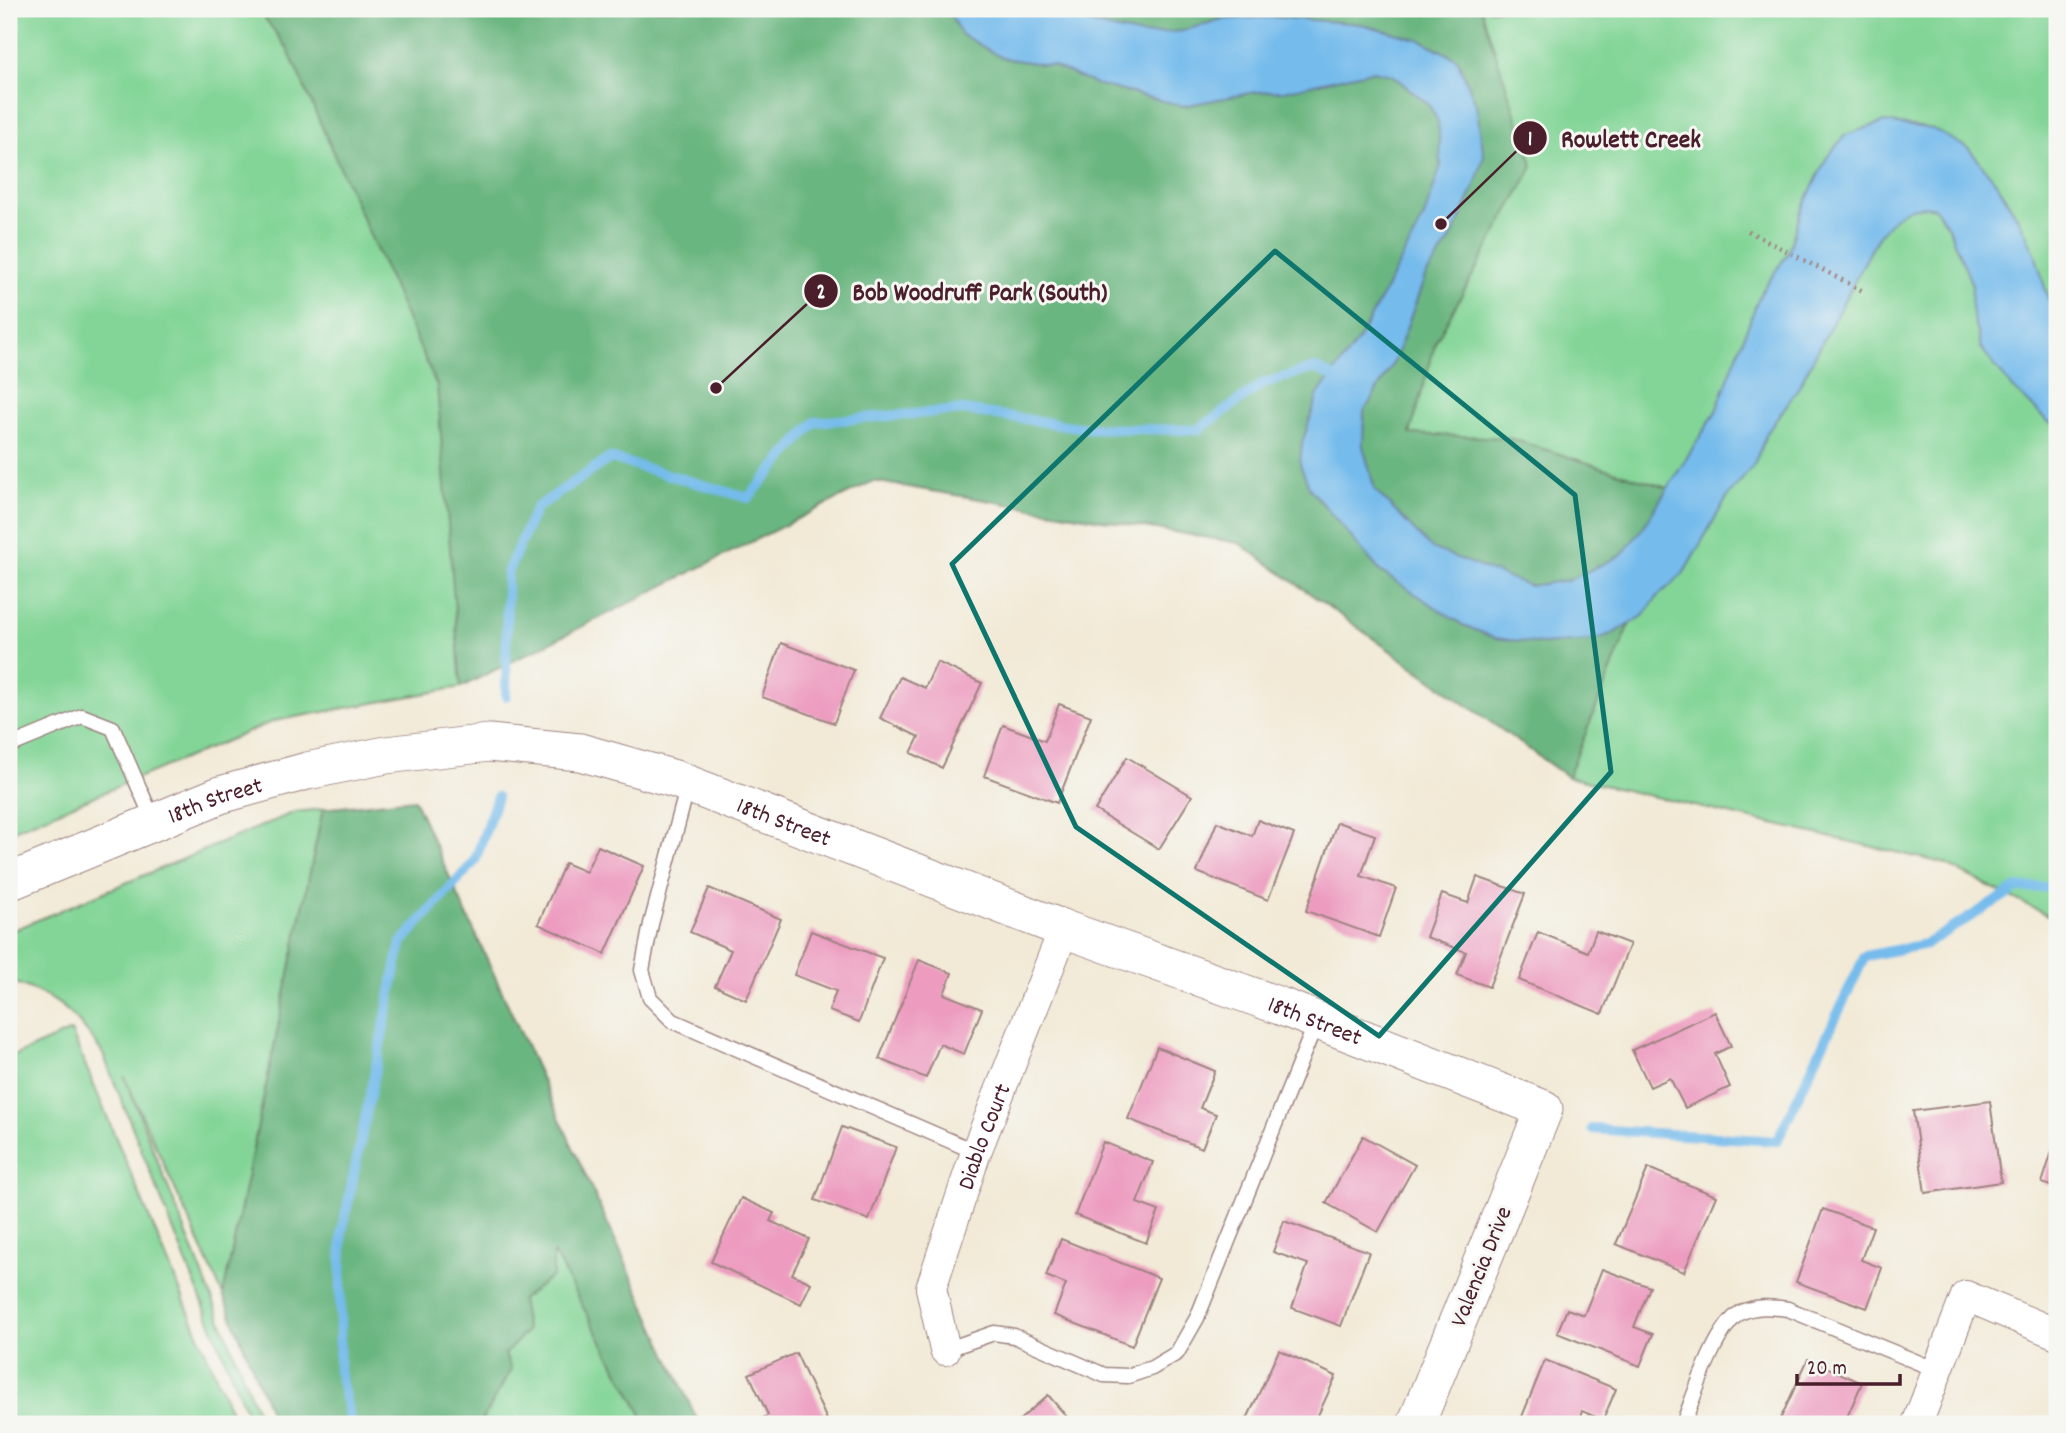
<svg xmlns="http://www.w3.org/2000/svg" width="2066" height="1433" viewBox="0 0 2066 1433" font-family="Dekko,sans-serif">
	<rect width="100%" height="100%" fill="#f6f6f2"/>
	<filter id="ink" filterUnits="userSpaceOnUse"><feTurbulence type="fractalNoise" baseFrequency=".0143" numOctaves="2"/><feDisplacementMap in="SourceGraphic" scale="14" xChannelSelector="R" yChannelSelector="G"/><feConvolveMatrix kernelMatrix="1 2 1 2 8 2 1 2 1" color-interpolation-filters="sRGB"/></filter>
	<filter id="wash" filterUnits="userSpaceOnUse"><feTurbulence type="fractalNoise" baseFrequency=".00686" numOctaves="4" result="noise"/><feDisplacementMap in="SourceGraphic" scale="28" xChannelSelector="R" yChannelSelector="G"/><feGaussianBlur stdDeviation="1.57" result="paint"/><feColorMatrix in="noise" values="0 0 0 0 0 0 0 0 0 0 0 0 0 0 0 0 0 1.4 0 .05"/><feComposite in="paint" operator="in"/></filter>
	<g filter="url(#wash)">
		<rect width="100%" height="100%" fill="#f2ead7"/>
		<g fill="#83d597" stroke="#667a61" stroke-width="2">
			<polygon points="9,9 2057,9 2057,920 1943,863 1568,777 1239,543 873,481 461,687 274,721 9,832"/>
			<path d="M323,809L223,1295L124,1076L262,1424H251L103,1054C75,1012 57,996 9,981V932L295,812Z"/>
			<polygon points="71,1031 236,1424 9,1424 9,1058"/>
			<polygon points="553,1250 647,1424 480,1424 511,1370 505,1354 521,1300"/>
		</g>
		<g fill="#6ab680" stroke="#5a6a56" stroke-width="2">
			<polygon points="258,9 1481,9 1533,167 1436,341 1410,434 1509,438 1683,493 1568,777 1239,543 873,481 461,687 437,386 287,48"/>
			<polygon points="414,799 699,1424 647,1424 553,1252 553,1276 521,1300 527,1331 505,1354 511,1370 480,1424 275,1424 223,1295 323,809"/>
		</g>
		<path fill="#75bbec" stroke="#606d8c" stroke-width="2" d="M947,9H1052L1100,26L1142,35L1182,31L1222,19L1274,17L1361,24L1421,40L1457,59L1476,104L1484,156L1475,186L1451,239L1425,277L1395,360L1364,412L1363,446L1375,490L1431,548L1530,586L1569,580L1622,555L1644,526L1716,411L1760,294L1788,253L1801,211L1827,157L1845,135L1884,122L1933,129L1969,149L1996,182L2020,222L2035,253L2048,298L2057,311V426L2047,421L2010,385L1981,348L1971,309L1972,285L1948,227L1935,208C1908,202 1895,215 1879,235L1797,390L1767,433L1754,465L1728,496L1683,574L1659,595L1643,616L1614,633L1592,641L1542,644L1495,638L1463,625L1380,571L1310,489L1300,464L1302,443L1318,394L1359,339L1424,217L1441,165L1438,121L1428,104L1392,75L1372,71L1284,91L1256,92L1183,106L1095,84L1053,66L1003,58L961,34Z"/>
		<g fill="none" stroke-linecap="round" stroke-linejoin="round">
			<g stroke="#75bbec" stroke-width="10">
				<polyline points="506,696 507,573 536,508 610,458 748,498 815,422 963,410 1085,428 1198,430 1264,383 1315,368 1343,382"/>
				<polyline points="1592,1129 1777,1141 1865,956 1926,944 2017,888 2057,887"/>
				<polyline points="351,1424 339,1371 342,1232 401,943 475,861 497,797"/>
			</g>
		</g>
		<g id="blocks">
			<g fill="#ed9cc0">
				<polygon points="781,643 854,670 834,723 762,697"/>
				<polygon points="937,662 982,683 942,768 911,753 919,737 880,718 900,677 925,688"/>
				<polygon points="1059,704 1091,716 1057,803 984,776 1003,725 1045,741"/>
				<polygon points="1127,757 1192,796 1159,849 1095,810"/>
				<polygon points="1258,820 1294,834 1268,900 1197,872 1217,822 1252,836"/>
				<polygon points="1337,822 1375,835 1361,876 1396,888 1379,937 1306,911"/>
				<polygon points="598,846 644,866 605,954 538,924 565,863 586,872"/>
				<polygon points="1477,877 1525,894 1489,987 1457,975 1466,952 1426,937 1442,894 1468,903"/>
				<polygon points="709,888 781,919 746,1000 715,986 731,950 690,932"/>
				<polygon points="811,931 883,958 859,1022 829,1011 836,991 794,975"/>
				<polygon points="1596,931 1630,944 1602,1014 1519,980 1538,932 1588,952"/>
				<polygon points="919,960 952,973 944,994 982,1009 964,1054 940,1044 926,1078 879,1059"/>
				<polygon points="1715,1012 1731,1046 1715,1054 1730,1087 1685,1108 1670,1078 1650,1087 1632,1050"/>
				<polygon points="1157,1047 1215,1071 1200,1108 1216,1114 1202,1148 1128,1119"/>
				<polygon points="1990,1101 2001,1182 1925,1193 1913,1111"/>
				<polygon points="842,1127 896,1147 869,1220 815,1200"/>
				<polygon points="1363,1136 1415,1165 1378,1232 1326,1203"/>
				<polygon points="2057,1136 2057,1188 2042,1183"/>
				<polygon points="1103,1142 1153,1162 1137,1203 1159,1211 1146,1243 1075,1215"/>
				<polygon points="1648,1168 1716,1196 1684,1272 1616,1244"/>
				<polygon points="741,1198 774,1213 770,1221 809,1239 792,1274 811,1283 801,1304 711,1262"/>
				<polygon points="1823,1209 1873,1227 1861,1260 1882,1268 1867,1308 1796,1282"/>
				<polygon points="1284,1221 1369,1252 1341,1326 1292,1308 1308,1264 1273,1252"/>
				<polygon points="1061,1239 1159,1278 1132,1346 1054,1315 1066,1284 1046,1276"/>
				<polygon points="1602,1269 1650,1287 1634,1327 1653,1334 1640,1366 1557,1333 1567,1309 1584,1315"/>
				<polygon points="1279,1350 1336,1376 1314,1424 1258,1424 1247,1419"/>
				<polygon points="796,1353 828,1422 754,1424 768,1415 749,1374"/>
				<polygon points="1808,1359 1862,1383 1844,1424 1778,1424"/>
				<polygon points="1545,1360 1616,1389 1603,1420 1582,1411 1577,1424 1519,1424"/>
				<polygon points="1048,1395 1073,1424 1015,1424"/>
			</g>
		</g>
	</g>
	<g filter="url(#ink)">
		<use href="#blocks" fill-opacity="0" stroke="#9e8481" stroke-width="2"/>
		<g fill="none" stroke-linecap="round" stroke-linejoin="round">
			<defs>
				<g id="service">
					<polyline points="9,746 82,716 113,728 154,822"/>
					<polyline points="688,785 651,924 642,970 650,998 673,1021 976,1152"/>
					<polyline points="945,1350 994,1333 1014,1336 1104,1375 1128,1376 1152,1368 1177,1353 1197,1318 1317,1020"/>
					<path d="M1683,1424C1694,1397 1715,1328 1740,1313C1755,1305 1773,1307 1788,1309L1939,1371"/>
				</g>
				<g id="minor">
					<path id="s1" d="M945,1350L931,1288L976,1152L1064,929"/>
					<polyline points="1917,1424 1966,1296 2057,1334"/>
				</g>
				<g id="tertiary">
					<path id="s2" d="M9,882L220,795L307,771L386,755L489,743L580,752L675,779L1064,929L1280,1006L1544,1109L1416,1424"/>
				</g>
			</defs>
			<use href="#service" stroke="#9e8481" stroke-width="17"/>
			<use href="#minor" stroke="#9e8481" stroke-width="32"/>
			<use href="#tertiary" stroke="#9e8481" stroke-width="39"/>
			<polyline stroke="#9e8481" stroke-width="4.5" stroke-dasharray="2 5" stroke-linecap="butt" points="1748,231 1863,291"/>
			<use href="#service" stroke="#fff" stroke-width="14"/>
			<use href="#minor" stroke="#fff" stroke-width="30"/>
			<use href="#tertiary" stroke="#fff" stroke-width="37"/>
		</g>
	</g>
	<path fill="none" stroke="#0f766e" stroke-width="5" stroke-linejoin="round" d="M1275,251L1575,495L1611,772L1379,1036L1076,827L952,564Z"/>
	<g text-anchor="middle" stroke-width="6" stroke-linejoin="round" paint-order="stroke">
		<g font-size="24" fill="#4a1f2b" stroke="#f6f6f2">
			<text dy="8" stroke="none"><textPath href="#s2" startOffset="222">18th Street</textPath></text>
			<text dy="8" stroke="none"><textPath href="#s2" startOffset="810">18th Street</textPath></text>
			<text dy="8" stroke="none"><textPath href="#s2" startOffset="1377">18th Street</textPath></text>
			<text dy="8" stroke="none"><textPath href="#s1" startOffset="224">Diablo Court</textPath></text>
			<text transform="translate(1480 1266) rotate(-68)" y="8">Valencia Drive</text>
		</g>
	</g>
	<path fill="none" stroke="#4a1f2b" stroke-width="2.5" d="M1441 224L1530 138M716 388L821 291"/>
	<g fill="#4a1f2b" stroke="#f6f6f2" stroke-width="2.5">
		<circle cx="1441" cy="224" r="7"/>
		<circle cx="716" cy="388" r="7"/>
		<circle cx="1530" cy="138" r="18"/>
		<circle cx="821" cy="291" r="18"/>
	</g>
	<g font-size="21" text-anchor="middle" font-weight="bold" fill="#fff">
		<text x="1530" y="145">1</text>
		<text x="821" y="298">2</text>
	</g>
	<g font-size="26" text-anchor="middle" font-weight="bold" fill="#4a1f2b" stroke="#f6f6f2" stroke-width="6" stroke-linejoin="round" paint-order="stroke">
		<text x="1631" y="147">Rowlett Creek</text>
		<text x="980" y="300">Bob Woodruff Park (South)</text>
	</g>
	<rect width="2066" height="1433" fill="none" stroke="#f6f6f2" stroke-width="35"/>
	<path d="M1797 1374v10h103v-10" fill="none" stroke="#4a1f2b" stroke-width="3.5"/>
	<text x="1807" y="1374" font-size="21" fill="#4a1f2b" stroke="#f6f6f2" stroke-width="5" paint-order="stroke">20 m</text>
</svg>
